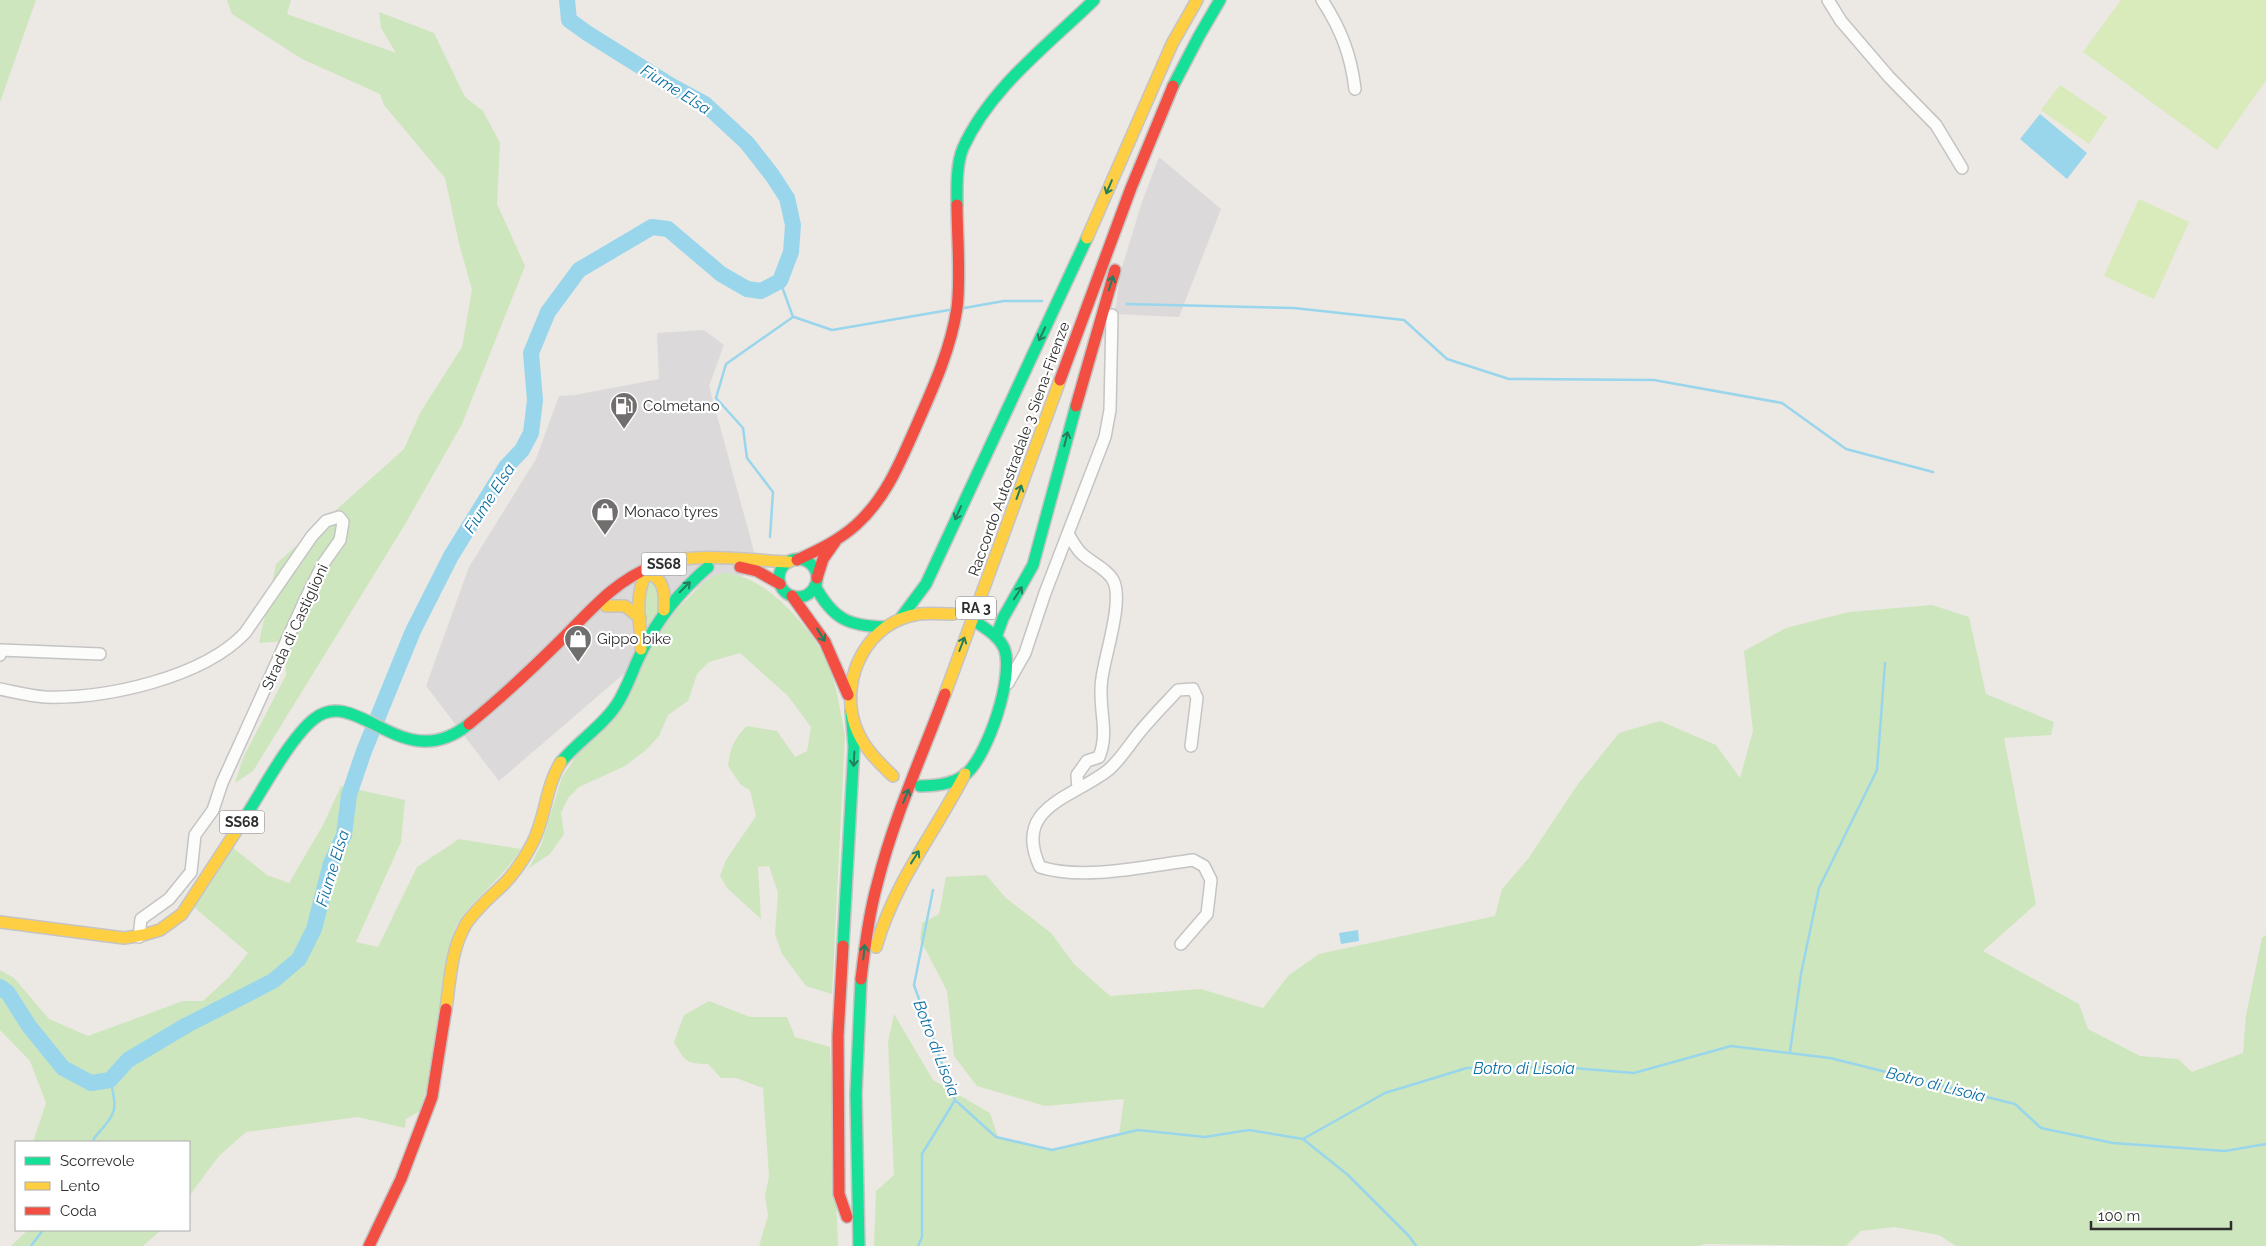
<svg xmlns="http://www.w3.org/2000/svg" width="2266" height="1246" viewBox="0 0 2266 1246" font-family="Raleway,sans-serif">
	<rect width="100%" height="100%" fill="#ece8e4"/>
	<g fill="#dcd9db">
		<polygon points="1159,157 1221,209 1179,317 1115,314 1120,274 1142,202"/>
		<polygon points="704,330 724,345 709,386 755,555 743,576 725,573 716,575 694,590 676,610 647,654 499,781 426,686 469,567 536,459 559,396 575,395 659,379 657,333"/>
	</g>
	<g fill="#cee6be">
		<polygon points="0,0 36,0 0,102"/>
		<polygon points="227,0 291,0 287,14 396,53 381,28 379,12 434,33 465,97 483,111 500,143 497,204 525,266 462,424 404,526 253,771 235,783 243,758 286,675 285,641 259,643 276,564 404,449 420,413 462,347 472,290 459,243 445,178 384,105 380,94 302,59 232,14"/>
		<path d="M725,573C764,575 807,624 825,657C836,678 840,711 845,735L832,994L806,986L782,954L775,934L778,893L769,866L758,867L761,919L727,888L720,876L726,860L756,816L750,790L741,785L728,766C730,749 734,738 747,726L777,731L795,757L807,751L811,727L788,696L740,653L709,662L697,674L688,701L668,715L659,736L646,750L625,766L579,787L568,798L561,813L564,834L550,854L529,868L541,845L562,777L676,610L704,582L716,575Z"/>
		<polygon points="652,582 654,582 661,604 647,630 643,609 648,583"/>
		<polygon points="1932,605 1969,617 1986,694 2054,722 2051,735 2004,738 2036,904 1983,951 2079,1004 2088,1029 2140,1056 2178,1059 2192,1072 2243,1053 2246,1015 2262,938 2266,935 2266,1246 1956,1246 1939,1235 1894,1227 1861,1231 1846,1246 1704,1244 1699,1246 874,1246 876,1191 894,1175 888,1042 894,1014 933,1080 990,1113 998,1137 1052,1150 1119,1135 1124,1099 1045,1106 977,1086 954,1056 947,991 920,939 922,923 939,914 946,877 986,875 1006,898 1051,933 1074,964 1110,996 1201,989 1263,1008 1289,975 1319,954 1495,916 1502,889 1528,859 1578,784 1619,733 1660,721 1716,745 1740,778 1753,731 1744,651 1786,628 1849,612"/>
		<path d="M341,786L405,800L401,842L356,942L378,947L417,867L459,839L521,849C503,879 472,898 455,928L429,1079L420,1111L406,1119L405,1128L358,1117L246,1132L219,1156L189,1196V1142H33L46,1103L30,1061L0,1030V970L14,978L49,1019L88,1036L183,1001H203L229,977L248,953L194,907L232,847L267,875L289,883L323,825Z"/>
		<path d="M709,1001L750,1017H787L795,1037L830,1047L838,1246H759L768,1216L765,1196L769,1176L763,1088L736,1078H721L708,1064C685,1064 685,1061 674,1042L684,1015Z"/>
		<polygon points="28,1230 161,1230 143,1246 11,1246"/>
	</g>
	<g fill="#d9eabb">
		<polygon points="2121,0 2266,0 2266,80 2217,150 2083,52"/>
		<polygon points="2060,85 2107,117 2089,144 2041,110"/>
		<polygon points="2139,199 2189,222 2154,299 2104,276"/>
	</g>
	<g fill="#99d6ec">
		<polygon points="2040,114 2087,153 2067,179 2020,139"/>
		<polygon points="1358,930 1359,941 1341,944 1339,933"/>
	</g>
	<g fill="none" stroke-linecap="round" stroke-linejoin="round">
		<g stroke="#99d6ec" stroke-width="2.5">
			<polyline points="1127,304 1294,308 1404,320 1447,359 1509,379 1654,380 1782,403 1846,449 1933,472"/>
			<polyline points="964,308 1004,301 1042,301"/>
			<polyline points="794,317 832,330 949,310"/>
			<polyline points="770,537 773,492 747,458 743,428 716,398 726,364 793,317 780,281"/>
			<polyline points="933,890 914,985 955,1100 996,1137 1052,1150 1138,1130 1205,1137 1249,1130 1303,1139 1385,1093 1467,1068 1560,1067 1634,1073 1731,1046 1830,1058 2015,1104 2041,1128 2113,1143 2225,1151 2266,1144"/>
			<polyline points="1790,1052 1801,974 1819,888 1877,770 1885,663"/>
			<polyline points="1303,1139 1348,1175 1409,1236 1416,1246"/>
			<path d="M94,1142V1138C115,1114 119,1112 110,1080"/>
			<polyline points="31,1246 43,1230"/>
			<polyline points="918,1246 922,1237 922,1154 955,1100"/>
		</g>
		<polyline stroke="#99d6ec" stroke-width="16" points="0,987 8,993 29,1026 63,1068 91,1083 110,1080 128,1060 187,1025 273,981 299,959 314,929 331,863 344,835 349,795 364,751 413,631 451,556 485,501 506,467 522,450 531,433 535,400 531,353 548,312 579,270 652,227 668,229 721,274 747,289 761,291 780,281 791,252 793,225 787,198 772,175 747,143 705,104 670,85 587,33 569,20 567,0"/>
		<defs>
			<g id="street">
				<path d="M1322,0C1341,29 1351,55 1355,89"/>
				<polyline points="1828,0 1841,21 1889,77 1936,125 1962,168"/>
				<path d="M1068,534C1072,540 1076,548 1081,553C1090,562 1107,569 1113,580C1124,600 1105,654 1102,678C1097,705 1110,731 1099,757L1087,761L1077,775L1078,788"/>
				<polyline points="0,655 1,650 100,654"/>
				<polyline points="1008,683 1025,653 1045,593 1105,437 1110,410 1112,315"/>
				<path d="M0,689C15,692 30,696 45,697C106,699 202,678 245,633L312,536L326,521L339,517L343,522L340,540L323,564L306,598L222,783L213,810L195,835L191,872L169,899L141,919L139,937"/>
				<path d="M1181,944L1207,914L1211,880L1204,866L1193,860C1147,866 1084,881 1040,867C1012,807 1072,798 1107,771C1119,762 1129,745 1139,733C1151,718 1165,704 1178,690L1193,689L1197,698L1191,746"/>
			</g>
			<g id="fast">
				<polyline points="1173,86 1199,36 1220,0"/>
				<path d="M957,205C957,188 956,165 963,148C990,88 1048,45 1094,0"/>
				<circle cx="798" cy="578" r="19"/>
				<path d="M815,586C833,619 848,626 885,627"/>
				<polyline points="900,619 926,584 1087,238"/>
				<polyline points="996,637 1003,618 1033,565 1076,406"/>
				<path d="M561,762C578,741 603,726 617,704C628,687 633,668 642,651C658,618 680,591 708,567"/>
				<path d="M920,786C936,786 955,784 967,773C988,754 1015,675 1004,648C999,637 988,630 979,624"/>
				<path d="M244,819C262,791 290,738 314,719C357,684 403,778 469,724"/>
				<polyline points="843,946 854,747 851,711"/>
				<polyline points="859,1246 856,1094 861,979"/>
			</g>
			<g id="slow">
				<polyline points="1087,238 1172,44 1197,0"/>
				<path d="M653,566C696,551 745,560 789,562"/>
				<path d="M647,573C665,578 665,594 664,610"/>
				<polyline points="606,606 625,606 640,618"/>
				<path d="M641,649C641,625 633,595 647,573"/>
				<polyline points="945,694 1060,380"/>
				<path d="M893,776C877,761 862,746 855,725C839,678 868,621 919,614C930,613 942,614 953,614"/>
				<polyline points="0,922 124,938 143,935 160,930 182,914 244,819"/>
				<path d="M876,947C895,881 934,834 965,774"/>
				<path d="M446,1009C450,981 451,949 466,924C476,909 490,897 503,885C515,873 524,859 532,844C546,818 545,787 561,762"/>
			</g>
			<g id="jam">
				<polyline points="1060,380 1131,188 1173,86"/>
				<polyline points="1076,406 1115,270"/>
				<path d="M797,560C818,550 838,541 856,525C887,497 901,460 918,422C934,386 951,348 957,308C961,278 957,236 957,205"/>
				<polyline points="740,567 757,571 780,584"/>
				<polyline points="817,578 823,559 835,542"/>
				<polyline points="792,596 825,642 848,695"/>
				<path d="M469,724C502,697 534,667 564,637C592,609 615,581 653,566"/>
				<polyline points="843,946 838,1036 839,1194 847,1217"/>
				<path d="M861,979C865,946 869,913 878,881C894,817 922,756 945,694"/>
				<polyline points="369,1246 401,1179 432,1097 446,1009"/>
			</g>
		</defs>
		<use href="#street" stroke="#c5c4c5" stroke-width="14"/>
		<use href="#fast" stroke="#c5c4c5" stroke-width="14"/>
		<use href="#slow" stroke="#c5c4c5" stroke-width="14"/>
		<use href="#jam" stroke="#c5c4c5" stroke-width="14"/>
		<use href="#street" stroke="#fcfcfb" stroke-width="11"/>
		<use href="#fast" stroke="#16e098" stroke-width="11"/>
		<use href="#slow" stroke="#ffcf43" stroke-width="11"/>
		<use href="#jam" stroke="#f24e42" stroke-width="11"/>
	</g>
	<defs><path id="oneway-shaft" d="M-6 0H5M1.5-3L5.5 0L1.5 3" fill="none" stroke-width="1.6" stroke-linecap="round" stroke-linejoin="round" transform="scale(1.25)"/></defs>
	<g stroke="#237e5e">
		<use href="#oneway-shaft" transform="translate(1109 187) rotate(113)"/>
		<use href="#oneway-shaft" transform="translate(1111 283) rotate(-73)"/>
		<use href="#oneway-shaft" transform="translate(1042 334) rotate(115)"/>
		<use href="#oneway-shaft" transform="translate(1066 439) rotate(-76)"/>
		<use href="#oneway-shaft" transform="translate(1019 492) rotate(-70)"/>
		<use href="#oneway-shaft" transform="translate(958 513) rotate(114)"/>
		<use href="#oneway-shaft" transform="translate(685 587) rotate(-45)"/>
		<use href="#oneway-shaft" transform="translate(1018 593) rotate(-57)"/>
		<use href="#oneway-shaft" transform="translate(821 635) rotate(58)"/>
		<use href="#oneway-shaft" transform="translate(962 644) rotate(-69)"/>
		<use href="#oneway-shaft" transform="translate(854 759) rotate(93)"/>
		<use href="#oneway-shaft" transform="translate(906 796) rotate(-68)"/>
		<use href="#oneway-shaft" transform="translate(915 857) rotate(-58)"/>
		<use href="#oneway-shaft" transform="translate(864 952) rotate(-84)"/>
	</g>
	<defs>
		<symbol id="fuel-pin" viewBox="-11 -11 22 30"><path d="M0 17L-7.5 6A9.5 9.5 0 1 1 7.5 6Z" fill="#706f6e" stroke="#fff"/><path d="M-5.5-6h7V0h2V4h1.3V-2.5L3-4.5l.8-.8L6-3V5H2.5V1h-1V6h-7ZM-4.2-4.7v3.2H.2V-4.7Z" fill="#fff"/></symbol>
		<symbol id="shop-pin" viewBox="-11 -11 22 30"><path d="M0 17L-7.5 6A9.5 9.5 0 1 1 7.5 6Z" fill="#706f6e" stroke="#fff"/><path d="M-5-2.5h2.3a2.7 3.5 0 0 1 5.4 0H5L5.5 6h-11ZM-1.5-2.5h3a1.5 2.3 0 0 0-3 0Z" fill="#fff"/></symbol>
	</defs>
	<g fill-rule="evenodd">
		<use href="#fuel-pin" x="608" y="390" width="32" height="43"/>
		<use href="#shop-pin" x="589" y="496" width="32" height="43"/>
		<use href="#shop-pin" x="562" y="623" width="32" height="43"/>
	</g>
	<g text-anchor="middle" stroke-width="4.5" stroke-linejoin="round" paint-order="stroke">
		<g fill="#fff" stroke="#6d6d6d" stroke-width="1">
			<rect x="641.5" y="552.5" width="45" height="23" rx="4"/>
			<rect x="956" y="596.5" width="40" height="23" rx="4"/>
			<rect x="219.5" y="810.5" width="45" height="23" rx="4"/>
		</g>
		<g font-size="14" font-weight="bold" fill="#2e2e2e">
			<text x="664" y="569">SS68</text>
			<text x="976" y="613">RA 3</text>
			<text x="242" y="827">SS68</text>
		</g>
		<g font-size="15" fill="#2e2e2e" stroke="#fff" text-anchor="start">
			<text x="643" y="411">Colmetano</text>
			<text x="624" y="517">Monaco tyres</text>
			<text x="597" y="644">Gippo bike</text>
		</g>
		<g font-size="15" fill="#2e2e2e" stroke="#fff">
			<text transform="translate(1019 449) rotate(-70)" y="5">Raccordo Autostradale 3 Siena-Firenze</text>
			<text transform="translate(295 627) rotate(-65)" y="5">Strada di Castiglioni</text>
		</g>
		<g font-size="16" font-style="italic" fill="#0d6fa3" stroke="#fff">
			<text transform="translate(676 89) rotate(32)" y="6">Fiume Elsa</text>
			<text transform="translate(489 498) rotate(-57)" y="6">Fiume Elsa</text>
			<text transform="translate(332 868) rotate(-73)" y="6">Fiume Elsa</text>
			<text transform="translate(937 1048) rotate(69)" y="6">Botro di Lisoia</text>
			<text x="1524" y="1074">Botro di Lisoia</text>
			<text transform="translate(1936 1084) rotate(14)" y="6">Botro di Lisoia</text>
		</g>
	</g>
	<rect x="15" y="1141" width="175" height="90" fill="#ffffff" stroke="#ababab"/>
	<rect x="25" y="1157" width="25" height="8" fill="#16e098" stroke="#ababab"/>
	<text x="60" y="1166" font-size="15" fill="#2e2e2e">Scorrevole</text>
	<rect x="25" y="1182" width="25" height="8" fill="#ffcf43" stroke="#ababab"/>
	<text x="60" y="1191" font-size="15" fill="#2e2e2e">Lento</text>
	<rect x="25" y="1207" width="25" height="8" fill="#f24e42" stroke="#ababab"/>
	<text x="60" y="1216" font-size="15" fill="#2e2e2e">Coda</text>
	<path d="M2091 1221v8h140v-8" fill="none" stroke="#2e2e2e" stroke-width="2.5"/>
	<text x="2098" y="1221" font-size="15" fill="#2e2e2e" stroke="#ffffff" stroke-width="4" paint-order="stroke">100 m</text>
</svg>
